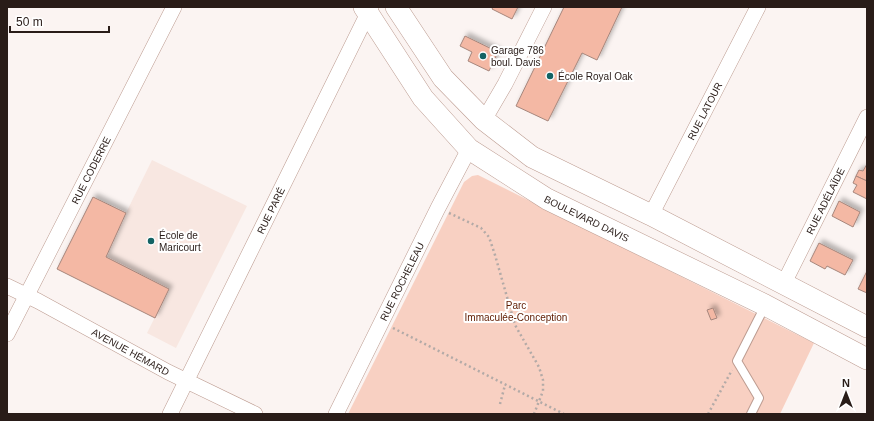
<svg xmlns="http://www.w3.org/2000/svg" width="874" height="421" viewBox="0 0 874 421" font-family="Arial,sans-serif">
	<defs>
		<filter id="shadow"><feDropShadow dx="3.5" dy="-3.5" stdDeviation="2" flood-color="#0004"/></filter>
	</defs>
	<rect width="100%" height="100%" fill="#fbf4f2"/>
	<polygon fill="#f8e7e1" points="152,160 247,206 176,348 147,333 155,317 57,269 93,197 126,213"/>
	<polygon fill="#f8d0c2" points="478,175 814,343 780,414 348,414 464,182 472,176"/>
	<g fill="#f4b8a4" stroke="#a6867c" filter="url(#shadow)">
		<polygon points="493,7 518,7 512,19 492,9"/>
		<polygon points="564,7 622,7 597,60 582,53 548,121 516,106"/>
		<polygon points="465,36 498,52 489,71 468,61 472,52 460,46"/>
		<polygon points="867,164 867,181 856,176 859,170 863,171"/>
		<polygon points="856,176 867,181 867,199 853,192 857,185 853,183"/>
		<polygon points="93,197 126,213 106,257 169,289 155,318 57,269"/>
		<polygon points="839,201 860,212 853,227 832,216"/>
		<polygon points="819,243 853,260 845,275 827,266 825,269 810,261"/>
		<polygon points="867,271 867,293 858,289"/>
		<polygon points="713,308 717,318 711,320 707,310"/>
	</g>
	<g fill="none" stroke-linecap="round" stroke-linejoin="round">
		<defs>
			<polyline id="lane" points="751,414 759,398 737,361 765,306"/>
			<g id="street">
				<polyline points="484,120 505,84 544,7"/>
				<path id="s1" d="M651,215L758,7"/>
				<path id="s2" d="M783,285L867,117"/>
				<path id="s3" d="M7,286L38,301L168,372L255,414"/>
				<path id="s4" d="M7,334L174,7"/>
				<path id="s5" d="M170,414L371,7"/>
				<path id="s6" d="M336,414L438,208L469,149"/>
			</g>
			<g id="secondary">
				<path id="s7" d="M364,7L423,98L469,149L547,199L765,305L867,359"/>
				<polyline points="396,7 443,78 484,120 532,157 651,215 867,327"/>
			</g>
		</defs>
		<use href="#lane" stroke="#bd9c91" stroke-width="10"/>
		<use href="#street" stroke="#bd9c91" stroke-width="16"/>
		<use href="#secondary" stroke="#bd9c91" stroke-width="22"/>
		<g stroke="#b3aaa7" stroke-width="2.5" stroke-dasharray="2 3" stroke-linecap="butt">
			<polyline points="449,213 481,228 489,237 495,255 515,325 539,367 543,380 543,391 534,414"/>
			<polyline points="393,328 564,414"/>
			<polyline points="500,404 505,385"/>
			<polyline points="708,414 732,370"/>
		</g>
		<use href="#lane" stroke="#fff" stroke-width="8"/>
		<use href="#street" stroke="#fff" stroke-width="15"/>
		<use href="#secondary" stroke="#fff" stroke-width="21"/>
	</g>
	<g fill="#136364" stroke="#fff" stroke-width="1.5">
		<circle cx="483" cy="56" r="4"/>
		<circle cx="550" cy="76" r="4"/>
		<circle cx="151" cy="241" r="4"/>
	</g>
	<g text-anchor="middle" stroke-width="4" stroke-linejoin="round" paint-order="stroke">
		<g font-size="10" fill="#291c18" stroke="#fff" text-anchor="start">
			<text x="491" y="54">Garage 786<tspan x="491" dy="12">boul. Davis</tspan></text>
			<text x="558" y="80">École Royal Oak</text>
			<text x="159" y="239">École de<tspan x="159" dy="12">Maricourt</tspan></text>
		</g>
		<g font-size="10" fill="#291c18" stroke="#fff">
			<text dy="4" stroke="none"><textPath href="#s1" startOffset="117">RUE LATOUR</textPath></text>
			<text dy="4" stroke="none"><textPath href="#s4" startOffset="184">RUE CODERRE</textPath></text>
			<text dy="4" stroke="none"><textPath href="#s2" startOffset="94">RUE ADÉLAÏDE</textPath></text>
			<text dy="4" stroke="none"><textPath href="#s5" startOffset="227">RUE PARÉ</textPath></text>
			<text dy="4" stroke="none"><textPath href="#s7" startOffset="314">BOULEVARD DAVIS</textPath></text>
			<text dy="4" stroke="none"><textPath href="#s6" startOffset="148">RUE ROCHELEAU</textPath></text>
			<text dy="4" stroke="none"><textPath href="#s3" startOffset="140">AVENUE HÉMARD</textPath></text>
		</g>
		<g font-size="10" fill="#5f1b00" stroke="#fff">
			<text x="516" y="309">Parc<tspan x="516" dy="12">Immaculée-Conception</tspan></text>
		</g>
	</g>
	<rect width="874" height="421" fill="none" stroke="#291c18" stroke-width="16"/>
	<g transform="translate(846 393)" stroke="#ffffff" stroke-width="3" paint-order="stroke">
	<path d="M0-3L7 15L0 10L-7 15Z" fill="#291c18"/>
	<text y="-6" font-size="11" font-weight="bold" text-anchor="middle" fill="#291c18">N</text>
	</g>
	<path d="M10 26v6h99v-6" fill="none" stroke="#291c18" stroke-width="2"/>
	<text x="16" y="26" font-size="12" fill="#291c18" stroke="#ffffff" stroke-width="3" paint-order="stroke">50 m</text>
</svg>
